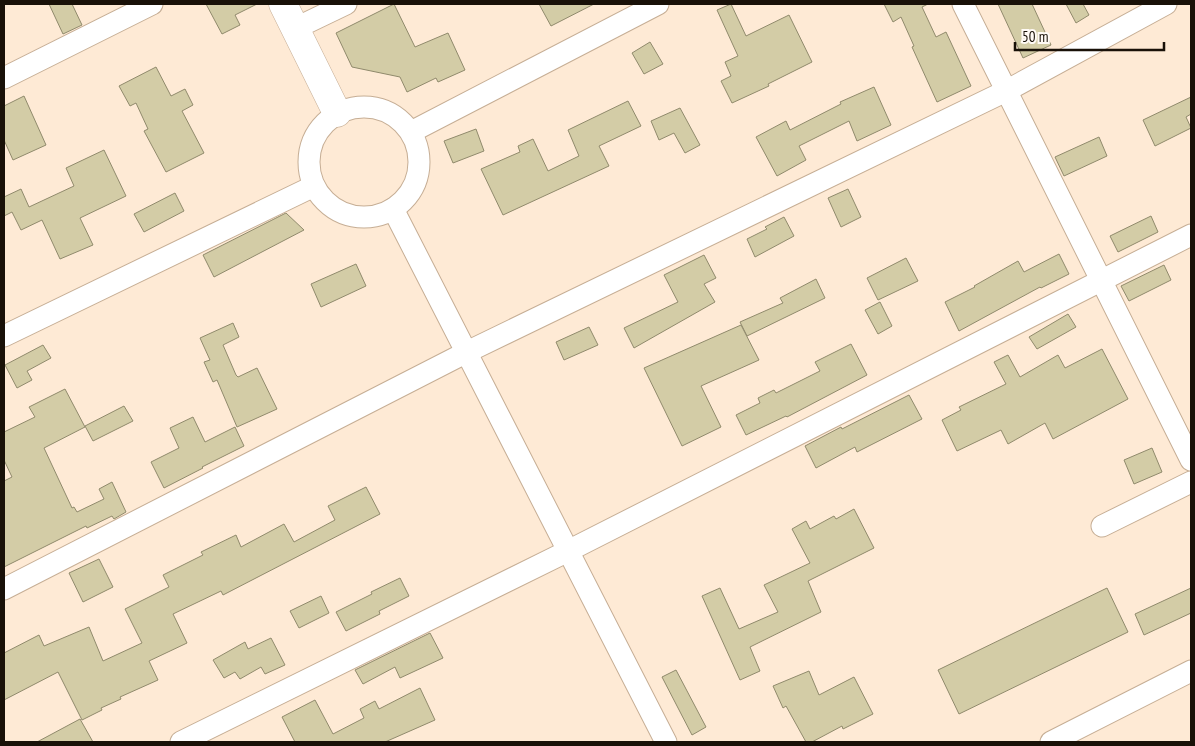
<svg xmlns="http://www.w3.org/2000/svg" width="1195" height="746" viewBox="0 0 1195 746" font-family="'PT Sans Narrow',sans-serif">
	<rect width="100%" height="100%" fill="#feead5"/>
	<g fill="#d3cca6" stroke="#908a6c">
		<polygon points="49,4 72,4 82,25 63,34"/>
		<polygon points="206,4 257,4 235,15 240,25 222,34"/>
		<polygon points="394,4 415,47 448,33 465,70 438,82 436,78 407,92 400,77 352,67 336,33"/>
		<polygon points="539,4 594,4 551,26"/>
		<polygon points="731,4 746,36 789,15 812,62 768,84 769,86 732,103 721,81 731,76 725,62 738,56 717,10"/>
		<polygon points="884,4 928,4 922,7 936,37 946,32 971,86 937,102 912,47 914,46 901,17 893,22"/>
		<polygon points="998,4 1032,4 1051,45 1023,58"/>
		<polygon points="1066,4 1083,4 1089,15 1076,23"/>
		<polygon points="650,42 663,64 644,74 632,53"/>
		<polygon points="156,67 171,96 185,89 193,105 182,111 204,153 166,172 144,131 148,129 136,103 130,106 119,86"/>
		<polygon points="874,87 891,125 857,141 849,121 799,146 806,160 777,176 756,137 786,121 790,130 841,104 840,102"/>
		<polygon points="24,96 46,145 13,160 4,140 4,106"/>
		<polygon points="1191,97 1191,114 1186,117 1191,128 1155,146 1143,120"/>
		<polygon points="628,101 641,126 599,146 609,166 503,215 481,169 520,152 518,146 533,139 548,171 579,156 568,130"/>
		<polygon points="680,108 700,145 685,153 674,133 659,140 651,121"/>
		<polygon points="476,129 484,151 453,163 444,141"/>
		<polygon points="1099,137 1107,156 1064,176 1055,157"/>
		<polygon points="104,150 126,196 80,218 93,245 60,259 42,220 21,230 12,212 4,216 4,197 21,189 29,207 74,186 66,168"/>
		<polygon points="848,189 861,217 841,227 828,198"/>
		<polygon points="175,193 184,211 144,232 134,214"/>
		<polygon points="286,213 304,230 214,277 203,255"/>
		<polygon points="1151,216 1158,232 1118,252 1110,236"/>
		<polygon points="784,217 794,236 755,257 747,239 767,229 765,227"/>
		<polygon points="1059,254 1069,274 1041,288 1040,287 959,331 945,302 975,287 974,286 1018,261 1024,272"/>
		<polygon points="704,255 716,278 704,284 715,302 634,348 624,328 678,302 664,275"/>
		<polygon points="906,258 918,281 878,300 867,278"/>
		<polygon points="356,264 366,286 321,307 311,284"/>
		<polygon points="1164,265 1171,280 1129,301 1121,286"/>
		<polygon points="816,279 825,298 747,336 740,322 783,303 780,298"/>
		<polygon points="880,302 892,326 878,334 865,310"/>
		<polygon points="1068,314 1076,327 1037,349 1029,337"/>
		<polygon points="233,323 239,337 223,345 236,375 238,377 257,368 277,409 237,427 217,380 213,382 204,362 210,360 200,338"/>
		<polygon points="741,325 759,360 701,386 721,427 682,446 644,368"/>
		<polygon points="589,327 598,345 564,360 556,342"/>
		<polygon points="851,344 867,375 787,417 786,416 746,435 736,415 760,403 758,398 774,390 776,393 820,371 815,362"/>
		<polygon points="43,345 51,358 27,371 32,380 17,388 5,365"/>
		<polygon points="1102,349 1128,399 1053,439 1045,423 1008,444 1001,430 957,451 942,420 961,410 959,407 1006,384 994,362 1008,355 1020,377 1058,355 1065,368"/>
		<polygon points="65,389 85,427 44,448 72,508 74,507 77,512 104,499 99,489 112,482 126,512 114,519 112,516 87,528 86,526 4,567 4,481 12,477 4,460 4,432 35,417 29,407"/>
		<polygon points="909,395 922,419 857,452 855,447 816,468 805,446 841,427 842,429"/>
		<polygon points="124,406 133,421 93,441 85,426"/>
		<polygon points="193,417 205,442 235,427 244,446 202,467 203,468 164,488 151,462 179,448 170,428"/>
		<polygon points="1152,448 1162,472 1134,484 1124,460"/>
		<polygon points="366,487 380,514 223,595 221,591 173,614 187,643 149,661 158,680 120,697 121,699 101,708 102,710 82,720 58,672 4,700 4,653 39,635 44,646 89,627 103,661 142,643 125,609 169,587 163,575 203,555 201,552 236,535 241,547 284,524 294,542 335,520 328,506"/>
		<polygon points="854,509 874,548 808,581 821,612 750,647 760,671 740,680 702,596 720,588 739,629 778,612 764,585 810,563 792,529 806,521 810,529 834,516 836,519"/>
		<polygon points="99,559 113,587 83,602 69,573"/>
		<polygon points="400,578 409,596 379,611 380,614 346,631 336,612 372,594 371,592"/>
		<polygon points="1107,588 1128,632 959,714 938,670"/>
		<polygon points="1191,588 1191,613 1144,635 1135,614"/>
		<polygon points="321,596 329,613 299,628 290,611"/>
		<polygon points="430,633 443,658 400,678 395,667 363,684 355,670"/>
		<polygon points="271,638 285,665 265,674 261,667 240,679 235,672 224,678 213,660 245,642 248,649"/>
		<polygon points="676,670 706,727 692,735 662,677"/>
		<polygon points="809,671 819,695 854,677 873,714 843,729 842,726 812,742 806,742 786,706 783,708 773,686"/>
		<polygon points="420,688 435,720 385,742 295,742 282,717 315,700 333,734 364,718 360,709 375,701 379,709"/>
		<polygon points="80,719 93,742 37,742"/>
	</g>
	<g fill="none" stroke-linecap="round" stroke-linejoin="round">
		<defs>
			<g id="minor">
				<polyline points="963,4 1191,460"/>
				<polyline points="294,29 346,4"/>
				<polyline points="4,78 152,4"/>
				<circle cx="364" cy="162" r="55"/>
				<polyline points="411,132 658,4"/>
				<polyline points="393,209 666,742"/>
				<polyline points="4,336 314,186"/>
				<polyline points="1102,526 1191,482"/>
				<polyline points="4,589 467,352 1006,91 1166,4"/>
				<polyline points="181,742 568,551 1191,235"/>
				<polyline points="1051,742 1191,671"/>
			</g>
			<polyline id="tertiary" points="283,4 337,113"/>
		</defs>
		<use href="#minor" stroke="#c6ae95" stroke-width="23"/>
		<use href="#tertiary" stroke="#c6ae95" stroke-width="29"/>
		<use href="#minor" stroke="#fff" stroke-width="21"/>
		<use href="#tertiary" stroke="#fff" stroke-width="28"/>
	</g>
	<rect width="1195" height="746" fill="none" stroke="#191108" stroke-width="10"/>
	<path d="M1015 42v8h149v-8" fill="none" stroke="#191108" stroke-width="2.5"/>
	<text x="1022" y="42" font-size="15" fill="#191108" stroke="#fffaf5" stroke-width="4" paint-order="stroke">50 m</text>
</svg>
